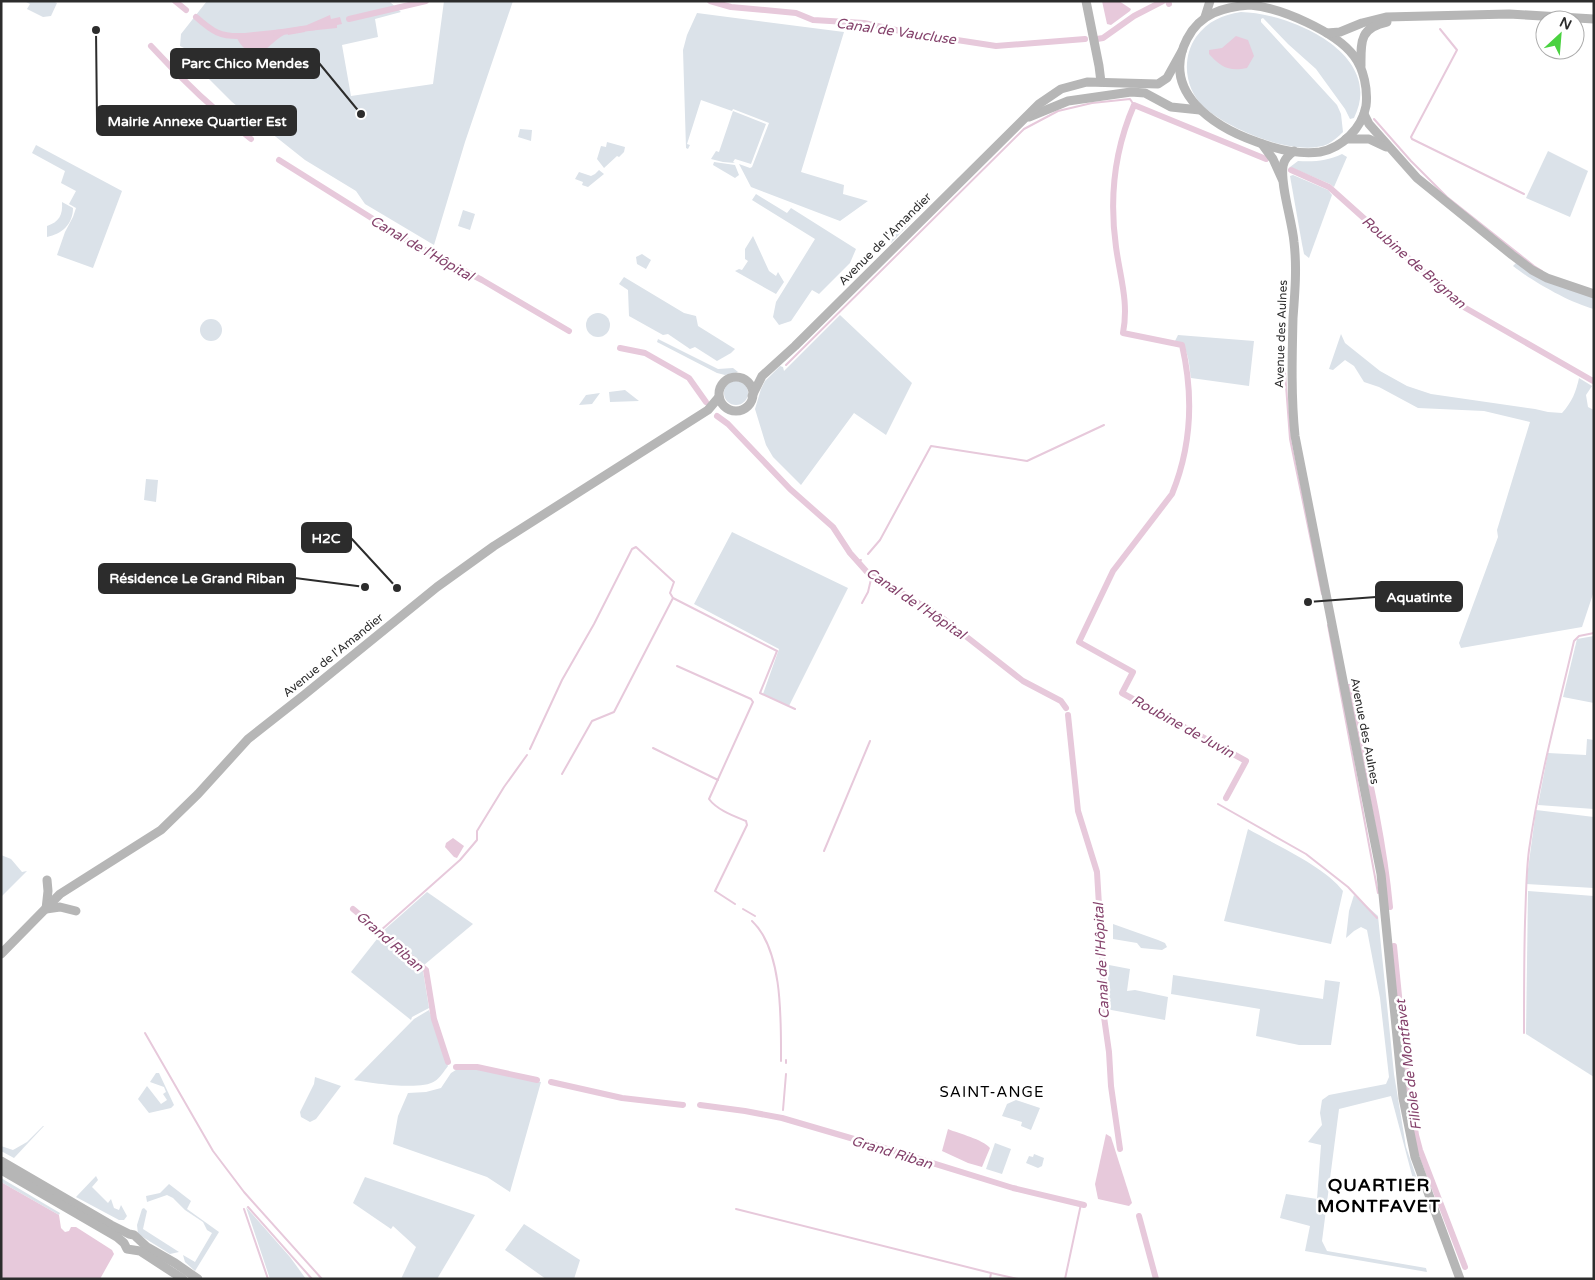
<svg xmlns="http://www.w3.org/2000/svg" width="1595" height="1280" viewBox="0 0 1595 1280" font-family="'Varela Round',sans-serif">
	<rect width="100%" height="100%" fill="#fff"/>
	<g fill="#dbe2e9">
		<polygon points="24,1 53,1 57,3 51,16 43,17 27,9 30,4"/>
		<polygon points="207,1 389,1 401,12 375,19 378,37 342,45 351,96 433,84 444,1 513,1 465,142 434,245 365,204 356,191 305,160 232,102 202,72 190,51 180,46 181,34"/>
		<path d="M1241,12C1290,13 1386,54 1354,118L1350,119L1345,109L1316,69L1288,44L1263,18L1261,19V22L1337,105L1341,114L1343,132C1339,136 1333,141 1328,144C1296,158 1228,129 1204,107C1185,89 1181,59 1196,37C1208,21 1222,15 1241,12Z"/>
		<polygon points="697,13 844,32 801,172 844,185 843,194 868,201 840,221 751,187 739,164 750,168 752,167 769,123 733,109 732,111 701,100 687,144 690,145 688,149 686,148 683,50 687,35"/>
		<path d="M182,51C190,56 194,69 201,77L198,79L184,63Z"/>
		<polygon points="733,111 766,124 751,164 735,159 733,162 735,163 723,162 711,159 716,151 719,152"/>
		<polygon points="520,129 532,130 531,141 518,137"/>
		<polygon points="607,142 625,147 624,152 619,157 617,156 604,168 597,159 601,146 606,147"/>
		<polygon points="36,145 122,191 93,268 57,255 65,232 73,217 76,208 69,204 76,191 61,183 65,171 32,153"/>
		<polygon points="1548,151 1588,171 1570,217 1526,198"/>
		<path d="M1342,154L1347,157L1334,187L1330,184L1290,167L1298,161C1314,162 1327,161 1342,154Z"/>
		<polygon points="714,162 735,165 739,175 735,178 713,165"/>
		<polygon points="599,170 604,174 588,187 582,185 583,182 575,179 579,172 591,176 595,174"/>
		<polygon points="1293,175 1328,190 1332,195 1309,258 1304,254 1302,244 1290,176"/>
		<polygon points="756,194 787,213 791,208 856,249 850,263 819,294 812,290 791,321 779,325 773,317 776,302 815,239 752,200"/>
		<path d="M62,202L73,208C73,224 62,234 47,237V226C59,222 63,215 62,202Z"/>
		<polygon points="463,210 475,214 470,230 458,226"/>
		<polygon points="910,223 891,243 890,233 897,224"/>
		<polygon points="753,236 769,271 776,276 778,272 784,282 776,294 735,271 739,269 742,270 748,261 745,259 745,249"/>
		<polygon points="642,254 651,260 646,269 637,264 636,257"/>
		<path d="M1516,263L1594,297V309C1570,303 1532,281 1513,266Z"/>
		<polygon points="624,277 684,313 696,316 698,326 735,349 731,353 717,361 695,347 690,349 668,334 663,335 629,316 628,290 619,284"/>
		<circle cx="598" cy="325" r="12"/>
		<polygon points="840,315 912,383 886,435 854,413 801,485 773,457 766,445 755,409 761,389 765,381 780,366 783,367 784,371"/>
		<circle cx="211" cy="330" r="11"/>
		<path d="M1341,334L1345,343L1380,371L1407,386L1431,394L1535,409L1548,412L1562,413C1572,402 1576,392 1579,378L1592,386L1586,395L1588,407L1594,410V591L1582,627L1461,648L1459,643L1498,537L1497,530L1530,422L1484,411L1418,408L1379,387L1364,382L1354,366L1345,360L1333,370L1329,369Z"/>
		<path d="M1178,335L1254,341L1249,386L1191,378C1189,365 1189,344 1175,341Z"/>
		<polygon points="658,339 718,369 733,368 738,372 725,375 717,373 657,342"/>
		<circle cx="736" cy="393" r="12"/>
		<polygon points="625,390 639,401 610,402 609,392"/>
		<polygon points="600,393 592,404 579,405 586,395"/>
		<polygon points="146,479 158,480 156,502 144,500"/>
		<polygon points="732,532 848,588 789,706 763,694 779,649 694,604"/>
		<polygon points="1594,636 1594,703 1563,697 1577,639"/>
		<polygon points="1587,739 1594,740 1594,809 1538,805 1548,753 1586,755"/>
		<polygon points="1536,810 1594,817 1594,888 1526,884"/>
		<path d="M1248,829C1274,844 1326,867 1343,891L1331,944L1224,921Z"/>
		<polygon points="1,855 11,859 22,872 27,871 1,897"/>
		<polygon points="1528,891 1594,896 1594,1077 1526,1034"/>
		<polygon points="427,892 473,924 424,965 383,931"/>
		<polygon points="1354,895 1378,916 1394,1074 1406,1147 1417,1179 1413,1179 1391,1096 1339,1109 1322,1241 1327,1251 1426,1268 1427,1272 1305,1251 1310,1226 1280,1218 1286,1194 1317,1199 1321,1145 1308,1142 1322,1125 1320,1113 1322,1100 1329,1095 1386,1084 1389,1077 1380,998 1367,930 1361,927 1354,931 1346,938 1349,911"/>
		<polygon points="1113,924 1158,940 1165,943 1167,947 1162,950 1141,948 1137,943 1113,939"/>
		<polygon points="381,934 423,971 429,1008 412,1017 411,1020 351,972"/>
		<polygon points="1109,965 1130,969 1127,991 1135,990 1168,997 1165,1020 1106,1009"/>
		<polygon points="1173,975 1323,999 1325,980 1340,982 1331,1045 1299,1045 1256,1036 1260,1009 1171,994"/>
		<path d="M429,1010L448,1066C444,1071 440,1078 435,1081C421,1091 372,1083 354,1080L414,1019Z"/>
		<polygon points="459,1068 473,1068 541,1082 510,1192 487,1177 393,1144 398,1116 408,1093 426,1092 441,1088 451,1073"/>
		<polygon points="156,1073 159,1073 174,1105 171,1108 149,1113 138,1099 147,1086 161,1104 167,1100 163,1094 166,1092 164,1087 150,1082"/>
		<polygon points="315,1077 341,1086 316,1119 310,1122 301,1117 300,1112 314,1084"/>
		<polygon points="1016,1100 1040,1108 1031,1130 1021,1126 1022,1122 1002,1116 1007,1104"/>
		<polygon points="43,1126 44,1126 14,1158 1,1151 1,1146 13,1150 27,1142"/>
		<polygon points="995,1143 1011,1149 1002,1174 986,1169"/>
		<polygon points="1034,1154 1044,1158 1042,1166 1038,1168 1026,1163 1029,1156 1033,1157"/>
		<polygon points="96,1176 98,1180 92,1187 108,1203 111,1199 114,1208 119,1210 121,1205 127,1216 124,1220 119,1220 76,1197"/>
		<polygon points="365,1177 475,1215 437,1279 401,1279 416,1247 393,1226 391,1229 353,1203"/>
		<polygon points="1,1178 60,1213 59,1215 1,1182"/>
		<polygon points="169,1184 191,1201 187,1209 219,1232 195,1271 185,1262 183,1255 195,1262 212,1233 207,1230 203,1222 185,1210 173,1198 167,1195 147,1202 146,1196 160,1193"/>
		<polygon points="246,1207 290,1257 306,1279 270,1279"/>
		<polygon points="144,1208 147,1211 143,1229 179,1252 170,1254 138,1234 137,1225 142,1209"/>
		<polygon points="524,1224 580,1260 574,1279 546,1279 505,1250"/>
	</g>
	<g fill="#e7c9db">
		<polygon points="1102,1 1119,1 1131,9 1130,11 1111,25 1107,24"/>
		<polygon points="330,15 331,19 340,17 342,24 337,25 337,28 308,31 307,25"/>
		<polygon points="303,26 305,32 288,35 287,29"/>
		<path d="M283,29L284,35C271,41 264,59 247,50C241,46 237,40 236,34Z"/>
		<path d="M1236,36L1248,40L1254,56L1247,68C1229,72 1221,67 1209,54V50L1222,48Z"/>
		<polygon points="453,838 464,846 457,858 454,857 445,847 446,843"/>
		<path d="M948,1129C960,1134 982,1139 990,1148L982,1167L968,1163L942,1151Z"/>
		<polygon points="1106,1134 1111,1137 1132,1203 1129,1206 1098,1199 1095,1184"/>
		<polygon points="1,1182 59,1215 61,1228 65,1232 69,1231 71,1227 76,1227 112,1250 114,1254 100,1279 1,1279"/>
	</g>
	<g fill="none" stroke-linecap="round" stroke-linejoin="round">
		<g stroke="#e7c9db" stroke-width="2">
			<polyline points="1440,29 1457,50 1411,137 1412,139 1524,194"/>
			<polyline points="1374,119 1411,161 1447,197 1534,266 1542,271"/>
			<polyline points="786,365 1024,129 1058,111 1092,103 1130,99 1134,105"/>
			<polyline points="1285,372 1290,439 1322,594"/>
			<polyline points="868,554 880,540 931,446 1027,461 1104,425"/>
			<polyline points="857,562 861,560"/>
			<polyline points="862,603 868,592 872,575"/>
			<polyline points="1328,625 1378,893"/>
			<path d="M677,666L751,699L753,702L709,799C717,810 734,816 746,821L747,825L715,891L735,904"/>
			<polyline points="653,748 718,780"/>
			<polyline points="530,749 562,680 594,624 632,549 636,547 674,582 670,593 673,598 777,651 760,693 795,709"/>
			<polyline points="562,774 592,721 614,712 673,598"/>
			<polyline points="1218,804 1306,854 1348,887 1377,918"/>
			<polyline points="824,851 870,741"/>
			<polyline points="743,909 755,916"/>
			<path d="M752,921C783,950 781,1020 781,1061"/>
			<polyline points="380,931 460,860 477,840 477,831 504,787 527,755"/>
			<polyline points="145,1033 213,1151 244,1192 322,1279"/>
			<path d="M1524,1033C1524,996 1524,959 1525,922C1526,898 1526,873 1529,850C1539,779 1558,710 1574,641L1579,636L1594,633"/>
			<polyline points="786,1060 786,1063"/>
			<polyline points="783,1110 786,1074"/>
			<polyline points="248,1207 312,1279"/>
			<polyline points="244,1209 268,1279"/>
			<polyline points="736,1209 991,1273"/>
			<polyline points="990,1279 991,1273 1018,1279"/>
			<polyline points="1065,1279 1081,1204"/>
		</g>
		<g stroke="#e7c9db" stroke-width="6">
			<polyline points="175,1 186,10"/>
			<polyline points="710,1 731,7 796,13 813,20 864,23 905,32 996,46 1085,39"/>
			<polyline points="1168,1 1169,4"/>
			<path d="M196,17C213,32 220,37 243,36"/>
			<polyline points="349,19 426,1"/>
			<polyline points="276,33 315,27"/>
			<polyline points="1097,39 1103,38 1134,16 1163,1"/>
			<path d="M151,46C182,80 215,111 251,139"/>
			<polyline points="279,160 413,244 482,280 569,331"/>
			<polyline points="1291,170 1329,187 1462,306 1593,381 1594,380"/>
			<polyline points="620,348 645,353 689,378 706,402"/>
			<polyline points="717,416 728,424 790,489 833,527 850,553 867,572 940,616 1023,681 1061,701 1066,708"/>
			<path d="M1349,687C1365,760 1383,832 1390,907"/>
			<polyline points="1068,715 1078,811 1097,872 1103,972 1103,1010 1109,1052 1111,1086 1120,1149"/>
			<path d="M1226,798L1246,761L1122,693L1133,672L1079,642L1113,571L1172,494C1192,445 1194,397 1182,345L1123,333C1129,302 1120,277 1116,247C1109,197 1114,151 1134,105L1266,159"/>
			<polyline points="353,909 426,970 434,1019 448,1062"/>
			<polyline points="1394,946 1407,1075 1416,1135 1420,1150 1465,1267"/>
			<polyline points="456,1067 477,1067 537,1080"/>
			<polyline points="551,1082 622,1098 683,1105"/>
			<polyline points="700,1105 745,1111 782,1118 871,1144 1013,1188 1084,1205"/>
			<polyline points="1139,1216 1156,1279"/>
		</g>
		<g stroke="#b6b6b6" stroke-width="9">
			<polyline points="1086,1 1099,66 1101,82"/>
			<path d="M1250,5C1281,8 1335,31 1354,56C1364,69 1368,90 1366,106C1362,128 1342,148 1320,152C1299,155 1276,149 1257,142C1214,127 1160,92 1187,39C1200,13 1224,7 1250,5Z"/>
			<polyline points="1205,17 1210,1"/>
			<polyline points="1327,33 1340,32 1362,23 1386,17 1509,14 1594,19"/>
			<path d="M1361,66C1361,42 1359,28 1387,22"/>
			<polyline points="1364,114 1369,124 1417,178 1512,255 1532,270 1547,278 1594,294"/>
			<polyline points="1029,117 1068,101 1131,92 1145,93 1171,107 1200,110"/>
			<polyline points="1346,139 1369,139 1386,147"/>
			<polyline points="1262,144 1273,159 1282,179"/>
			<path d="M1294,151C1289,155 1284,159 1283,166C1280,185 1292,220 1294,242C1297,267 1295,292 1293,318C1292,358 1291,397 1295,436L1381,874L1403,1098L1415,1157L1460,1279"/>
			<circle cx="736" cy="394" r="17"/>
			<polyline points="752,396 762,376 795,346 1039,104 1061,89 1087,82 1158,84 1167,78 1182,51"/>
			<polyline points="47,880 48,891 46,909 60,907 76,911"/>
			<polyline points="1,954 60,894 161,830 198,794 248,739 304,695 437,587 494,546 708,410 719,397"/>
			<polyline points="1,1161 111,1225 129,1234 134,1235 147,1247 175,1263 198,1279"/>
			<polyline points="1,1170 117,1237 124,1243 127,1249 140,1251 183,1279"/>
		</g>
	</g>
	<g text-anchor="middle" stroke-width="5" stroke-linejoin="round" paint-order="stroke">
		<g font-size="12" fill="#2c2c2c" stroke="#fff">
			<text transform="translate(885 239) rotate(-45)" y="4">Avenue de l'Amandier</text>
			<text transform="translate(1281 334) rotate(-88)" y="4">Avenue des Aulnes</text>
			<text transform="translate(333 655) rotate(-39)" y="4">Avenue de l'Amandier</text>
			<text transform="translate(1365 731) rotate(79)" y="4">Avenue des Aulnes</text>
		</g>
		<g font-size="14" font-style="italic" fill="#85436c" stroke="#fff">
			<text transform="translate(896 31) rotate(8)" y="5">Canal de Vaucluse</text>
			<text transform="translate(422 248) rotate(30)" y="5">Canal de l'Hôpital</text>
			<text transform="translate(1414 262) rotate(41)" y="5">Roubine de Brignan</text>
			<text transform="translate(916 603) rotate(34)" y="5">Canal de l'Hôpital</text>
			<text transform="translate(1183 726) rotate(29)" y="5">Roubine de Juvin</text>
			<text transform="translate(390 941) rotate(41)" y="5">Grand Riban</text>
			<text transform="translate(1101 961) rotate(-93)" y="5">Canal de l'Hôpital</text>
			<text transform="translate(1408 1065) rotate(-97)" y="5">Filiole de Montfavet</text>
			<text transform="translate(892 1152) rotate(17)" y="5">Grand Riban</text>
		</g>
		<g font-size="15" letter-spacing="1" fill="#000" stroke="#fff">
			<text x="992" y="1097">SAINT-ANGE</text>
		</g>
		<g font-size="18" font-weight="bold" letter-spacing="1" fill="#000" stroke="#fff">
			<text x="1379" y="1191">QUARTIER<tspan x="1379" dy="21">MONTFAVET</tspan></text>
		</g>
	</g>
	<path fill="none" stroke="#2c2c2c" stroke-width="2" d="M361 114L319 63M96 30L97 121M397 588L351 538M365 587L295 578M1308 602L1376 597"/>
	<g fill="#2c2c2c" stroke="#fff" stroke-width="2">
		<circle cx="361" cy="114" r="5"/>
		<circle cx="96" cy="30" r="5"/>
		<circle cx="397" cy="588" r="5"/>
		<circle cx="365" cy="587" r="5"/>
		<circle cx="1308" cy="602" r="5"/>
	</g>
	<g fill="#2c2c2c" stroke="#2c2c2c" stroke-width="2">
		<rect x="171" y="49" width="148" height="29" rx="5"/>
		<rect x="97" y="106" width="199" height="29" rx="5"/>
		<rect x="302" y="523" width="49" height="29" rx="5"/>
		<rect x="99" y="564" width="196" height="29" rx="5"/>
		<rect x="1376" y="582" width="86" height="29" rx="5"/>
	</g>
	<g font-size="14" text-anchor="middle" font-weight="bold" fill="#fff">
		<text x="245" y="68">Parc Chico Mendes</text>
		<text x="197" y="126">Mairie Annexe Quartier Est</text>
		<text x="326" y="543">H2C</text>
		<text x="197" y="583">Résidence Le Grand Riban</text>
		<text x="1419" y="602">Aquatinte</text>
	</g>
	<rect width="1595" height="1280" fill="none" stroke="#2c2c2c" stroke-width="5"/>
	<g transform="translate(1560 35) rotate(26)"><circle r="24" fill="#ffffff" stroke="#ababab"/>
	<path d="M0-4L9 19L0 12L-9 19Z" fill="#4ad240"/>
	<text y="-8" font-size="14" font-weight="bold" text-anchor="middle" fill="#2c2c2c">N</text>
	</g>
</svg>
